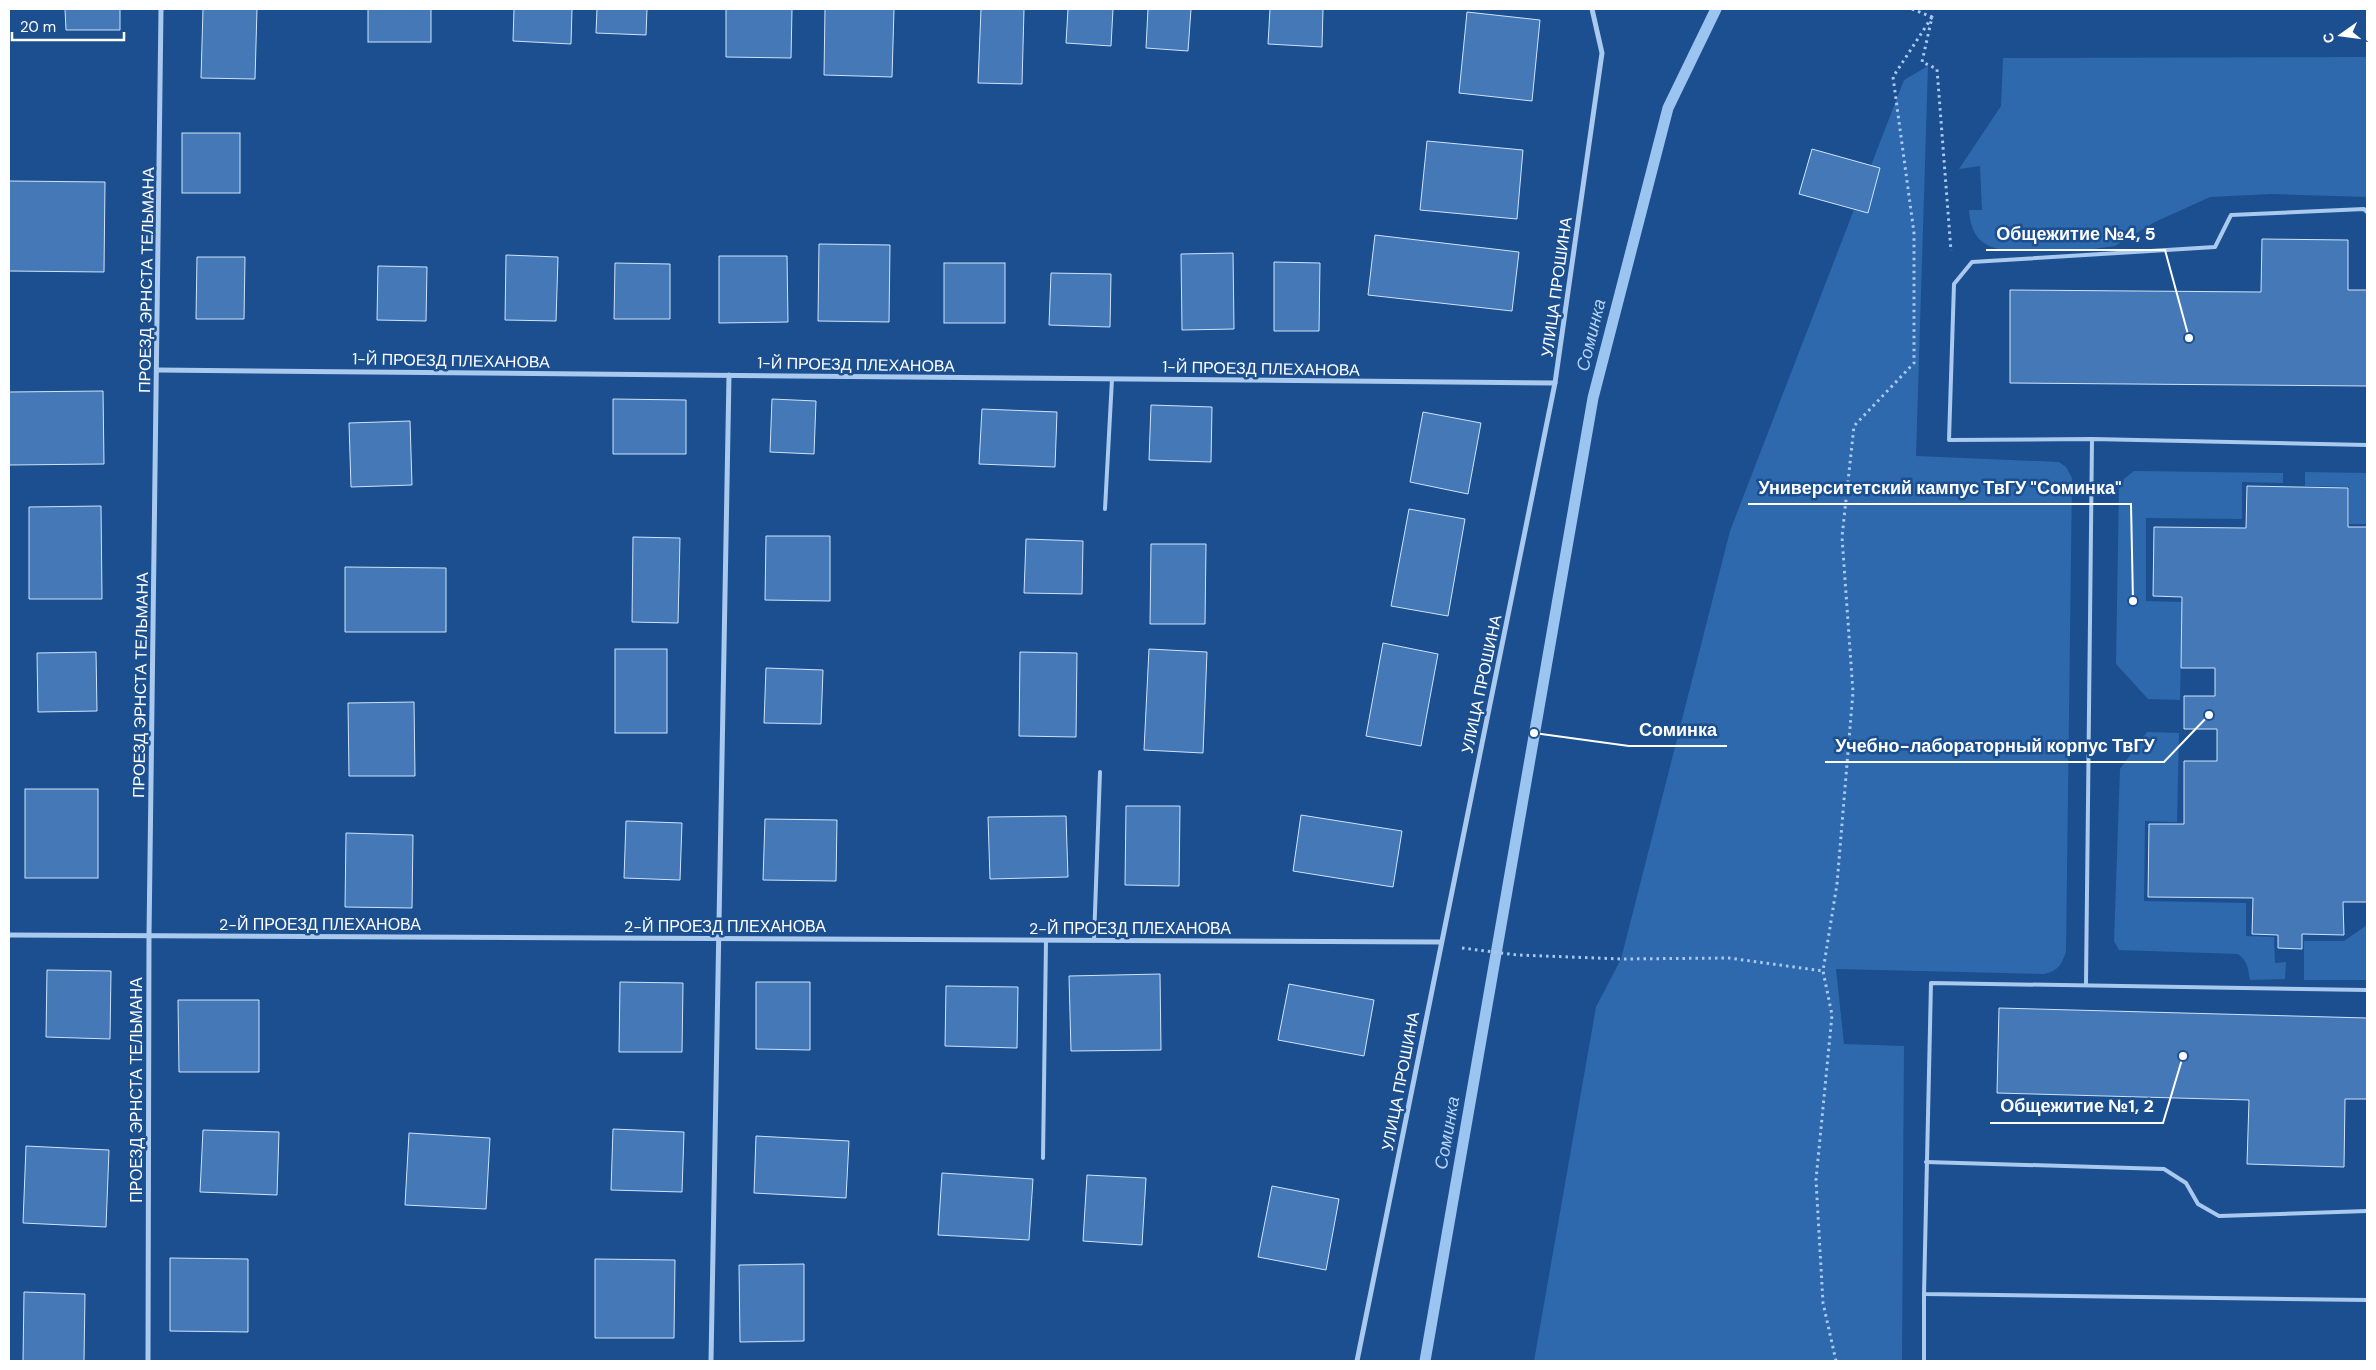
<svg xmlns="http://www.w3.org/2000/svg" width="2376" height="1370" viewBox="0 0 2376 1370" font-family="'DM Sans',sans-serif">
	<rect width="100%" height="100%" fill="#1b4f8f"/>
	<g fill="#2e69ad">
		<path d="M2367,57V197L2271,194L2210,197L2155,222L2115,246L2093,249H1999C1978,245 1970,230 1969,210H1982L1980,166L1959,169L2001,106L2003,58Z"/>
		<path d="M1928,66L1916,456L2059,462L2066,467L2072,478L2066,952C2062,964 2058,971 2044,974L1836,969L1844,1044L1904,1046L1902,1361H1534L1596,1007L1621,959L1730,531L1904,80Z"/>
		<polygon points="2134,471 2283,473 2283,483 2242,482 2242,519 2146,518 2146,601 2182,602 2180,700 2148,699 2116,664 2119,486 2124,479"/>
		<polygon points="2305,472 2367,473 2367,524 2349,524 2349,487 2305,486"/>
		<path d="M2147,732L2179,733L2177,822L2145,821L2144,901L2246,903V936L2274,937L2275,963L2286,962L2285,979L2250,980C2248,969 2248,961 2238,954L2119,950L2114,941L2120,769Z"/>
		<polygon points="2367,925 2367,980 2304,980 2304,941 2344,941"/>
	</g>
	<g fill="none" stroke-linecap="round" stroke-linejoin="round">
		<polyline stroke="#9cc4f0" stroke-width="11" points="1425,1361 1593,398 1668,108 1716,9"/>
	</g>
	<g fill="#4478b7" stroke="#cfe3fa">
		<polygon points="65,9 120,9 120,30 66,30"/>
		<polygon points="203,9 257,9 255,79 201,78"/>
		<rect x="368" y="9" width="63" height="33"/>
		<polygon points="514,9 572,9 571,44 513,41"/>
		<polygon points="597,9 647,9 646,35 596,33"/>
		<polygon points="726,9 792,9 791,58 726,57"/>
		<polygon points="825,9 894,9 892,77 824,75"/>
		<polygon points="981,9 1024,9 1022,84 978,83"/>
		<polygon points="1068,9 1113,9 1111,46 1066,43"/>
		<polygon points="1148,9 1191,9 1188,51 1146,48"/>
		<polygon points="1270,9 1323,9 1322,47 1268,44"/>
		<polygon points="1467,12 1540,20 1532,101 1459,93"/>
		<rect x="182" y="133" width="58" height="60"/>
		<polygon points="1427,141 1523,150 1517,219 1420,210"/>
		<polygon points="1812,149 1880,168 1868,213 1799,194"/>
		<polygon points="9,181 105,182 104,272 9,271"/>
		<polygon points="1375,235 1519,252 1512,311 1368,295"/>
		<polygon points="2262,239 2348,240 2348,290 2367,290 2367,386 2010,383 2010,290 2261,292"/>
		<polygon points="819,244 890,245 889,322 818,321"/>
		<polygon points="1233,253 1234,329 1182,330 1181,254"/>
		<polygon points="506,255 558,257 556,321 505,320"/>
		<polygon points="719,256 787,256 788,322 719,323"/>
		<polygon points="197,257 245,257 244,319 196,319"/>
		<polygon points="1274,262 1320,263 1319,331 1274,331"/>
		<polygon points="615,263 670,264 670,319 614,319"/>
		<rect x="944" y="263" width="61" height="60"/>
		<polygon points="378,266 427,267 426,321 377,320"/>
		<polygon points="1051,273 1111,274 1110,327 1049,325"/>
		<polygon points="103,391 104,464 9,465 9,392"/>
		<polygon points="613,399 686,400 686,454 613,454"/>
		<polygon points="772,399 816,401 814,454 770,452"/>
		<polygon points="1151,405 1212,407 1211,462 1149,460"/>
		<polygon points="982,409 1057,412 1055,467 979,464"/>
		<polygon points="1423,412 1481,423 1468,494 1410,482"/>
		<polygon points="410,421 412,485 351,487 349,423"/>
		<polygon points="2247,486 2348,488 2348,527 2367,527 2367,902 2343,902 2344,935 2302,934 2302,949 2278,948 2278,935 2252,934 2253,898 2148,897 2149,824 2184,824 2184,761 2217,761 2217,729 2184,729 2184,696 2215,696 2215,668 2181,668 2182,597 2153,596 2154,527 2246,528"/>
		<polygon points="101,506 102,599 29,599 29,507"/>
		<polygon points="1409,509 1465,519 1448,616 1391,606"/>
		<polygon points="766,536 830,536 830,601 765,600"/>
		<polygon points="633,537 680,538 678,623 632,622"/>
		<polygon points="1026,539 1083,541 1082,594 1024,593"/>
		<polygon points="1151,544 1206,544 1205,624 1150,624"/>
		<polygon points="345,567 446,568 446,632 345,632"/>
		<polygon points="1383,643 1438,654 1421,746 1366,736"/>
		<rect x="615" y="649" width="52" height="84"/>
		<polygon points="1149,649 1207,652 1203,753 1144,750"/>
		<polygon points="96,652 97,711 38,712 37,653"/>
		<polygon points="1020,652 1077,653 1076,737 1019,736"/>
		<polygon points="766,668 823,670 821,724 764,723"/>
		<polygon points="414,702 415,776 349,776 348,703"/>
		<rect x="25" y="789" width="73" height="89"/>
		<polygon points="1126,806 1180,806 1179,886 1125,885"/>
		<polygon points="1301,815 1402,831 1393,887 1293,871"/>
		<polygon points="1066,816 1068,877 990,879 988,817"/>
		<polygon points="765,819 837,820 836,881 763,880"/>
		<polygon points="626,821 682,823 680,880 624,878"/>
		<polygon points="346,833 413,835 412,908 345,907"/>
		<polygon points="47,970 111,971 110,1039 46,1037"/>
		<polygon points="1160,974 1161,1050 1071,1051 1069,976"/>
		<polygon points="620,982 683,983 682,1052 619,1052"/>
		<polygon points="756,982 810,982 810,1050 756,1049"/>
		<polygon points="1289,984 1374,1000 1364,1056 1278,1040"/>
		<polygon points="946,986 1018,987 1017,1048 945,1046"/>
		<polygon points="178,1000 259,1000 259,1072 179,1072"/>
		<polygon points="1999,1008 2367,1018 2367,1099 2345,1099 2344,1167 2247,1164 2249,1100 1997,1093"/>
		<polygon points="613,1129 684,1132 682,1192 611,1190"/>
		<polygon points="203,1130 279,1132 277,1195 200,1192"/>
		<polygon points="409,1133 490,1138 486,1209 405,1205"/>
		<polygon points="756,1136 849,1141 846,1198 754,1193"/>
		<polygon points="26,1146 109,1150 106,1227 23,1223"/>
		<polygon points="942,1173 1033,1179 1029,1240 938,1235"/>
		<polygon points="1087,1175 1146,1178 1142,1245 1083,1241"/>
		<polygon points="1272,1186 1339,1199 1326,1270 1258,1257"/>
		<polygon points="170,1258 248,1259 248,1332 170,1331"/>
		<polygon points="595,1259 675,1260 674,1338 595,1338"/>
		<polygon points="804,1264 804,1341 740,1342 739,1265"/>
		<polygon points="24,1292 85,1294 84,1361 23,1361"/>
	</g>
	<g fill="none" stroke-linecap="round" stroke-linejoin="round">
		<g stroke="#a9c9ee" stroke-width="3" stroke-dasharray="2.5 4" stroke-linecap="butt">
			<polyline points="1912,9 1932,17 1922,62 1937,69 1951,251"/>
			<polyline points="1462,948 1517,955 1621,959 1729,958 1823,971"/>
			<polyline points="1836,1361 1823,1303 1816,1180 1832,1015 1823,971 1837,884 1853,692 1842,537 1854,426 1914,363 1914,233 1893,77 1932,17"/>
		</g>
		<g stroke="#a9c9ee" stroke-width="4">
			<polyline points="2367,212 2364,209 2231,215 2215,247 1972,262 1954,284 1949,440 2092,439 2367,445"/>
			<polyline points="1105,509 1112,379"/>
			<polyline points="1094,940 1100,772"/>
			<polyline points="2086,984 2092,439"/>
			<polyline points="2367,990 1931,983 1924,1294 2367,1300"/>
			<polyline points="1043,1158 1046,940"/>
			<polyline points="1926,1162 2164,1169 2186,1183 2198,1204 2219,1216 2367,1211"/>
			<polyline points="1924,1294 1924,1361"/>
		</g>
		<g stroke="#a9c9ee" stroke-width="5">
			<polyline points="157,370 1555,383"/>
			<polyline points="9,935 1441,942"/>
			<polyline points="148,1361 149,936 161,9"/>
			<polyline points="711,1361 729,375"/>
			<polyline points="1357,1361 1555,383 1602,53 1592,9"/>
		</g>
	</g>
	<g text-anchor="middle" stroke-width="5" stroke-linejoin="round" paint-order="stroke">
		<g font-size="16" fill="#fff" stroke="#1b4f8f">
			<text transform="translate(146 280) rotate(-89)" y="6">ПРОЕЗД ЭРНСТА ТЕЛЬМАНА</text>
			<text transform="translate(1556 287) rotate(-82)" y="6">УЛИЦА ПРОШИНА</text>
			<text transform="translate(451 360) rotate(1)" y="6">1-Й ПРОЕЗД ПЛЕХАНОВА</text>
			<text transform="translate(856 364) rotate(1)" y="6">1-Й ПРОЕЗД ПЛЕХАНОВА</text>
			<text transform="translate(1261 368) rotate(1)" y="6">1-Й ПРОЕЗД ПЛЕХАНОВА</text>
			<text transform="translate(1481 684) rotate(-78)" y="6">УЛИЦА ПРОШИНА</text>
			<text transform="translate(140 685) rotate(-89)" y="6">ПРОЕЗД ЭРНСТА ТЕЛЬМАНА</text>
			<text x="320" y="930">2-Й ПРОЕЗД ПЛЕХАНОВА</text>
			<text x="725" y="932">2-Й ПРОЕЗД ПЛЕХАНОВА</text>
			<text x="1130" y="934">2-Й ПРОЕЗД ПЛЕХАНОВА</text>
			<text transform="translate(1400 1081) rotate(-79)" y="6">УЛИЦА ПРОШИНА</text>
			<text transform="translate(136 1090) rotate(-90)" y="6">ПРОЕЗД ЭРНСТА ТЕЛЬМАНА</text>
		</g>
		<g font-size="18" font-style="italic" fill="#b5d3f5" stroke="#1b4f8f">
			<text transform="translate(1591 335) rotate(-76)" y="6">Соминка</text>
			<text transform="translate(1447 1133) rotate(-80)" y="6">Соминка</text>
		</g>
	</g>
	<path fill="none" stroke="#fff" stroke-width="2" d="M2189 338L2165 250H1986M2133 601L2131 504H1748M1534 733L1629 746H1727M2209 715L2164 762H1825M2183 1056L2163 1123H1990"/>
	<g fill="#fff" stroke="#1b4f8f" stroke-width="2">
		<circle cx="2189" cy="338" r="5"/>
		<circle cx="2133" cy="601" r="5"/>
		<circle cx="1534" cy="733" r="5"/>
		<circle cx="2209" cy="715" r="5"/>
		<circle cx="2183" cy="1056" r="5"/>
	</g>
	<g font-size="18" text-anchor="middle" font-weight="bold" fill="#fff" stroke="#1b4f8f" stroke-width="5" stroke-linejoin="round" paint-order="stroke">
		<text x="2076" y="240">Общежитие №4, 5</text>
		<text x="1940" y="494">Университетский кампус ТвГУ "Соминка"</text>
		<text x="1678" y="736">Соминка</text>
		<text x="1995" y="752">Учебно-лабораторный корпус ТвГУ</text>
		<text x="2077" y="1112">Общежитие №1, 2</text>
	</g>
	<rect width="2376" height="1370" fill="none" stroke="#ffffff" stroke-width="20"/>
	<g transform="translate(2341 35) rotate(256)" stroke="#1b4f8f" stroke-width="4" paint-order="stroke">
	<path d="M0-4L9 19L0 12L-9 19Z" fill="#ffffff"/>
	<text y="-8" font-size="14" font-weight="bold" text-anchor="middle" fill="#ffffff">С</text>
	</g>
	<path d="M12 32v8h112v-8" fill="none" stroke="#ffffff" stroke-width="2.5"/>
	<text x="20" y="32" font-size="15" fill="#ffffff" stroke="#1b4f8f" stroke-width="4" paint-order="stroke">20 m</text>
</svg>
